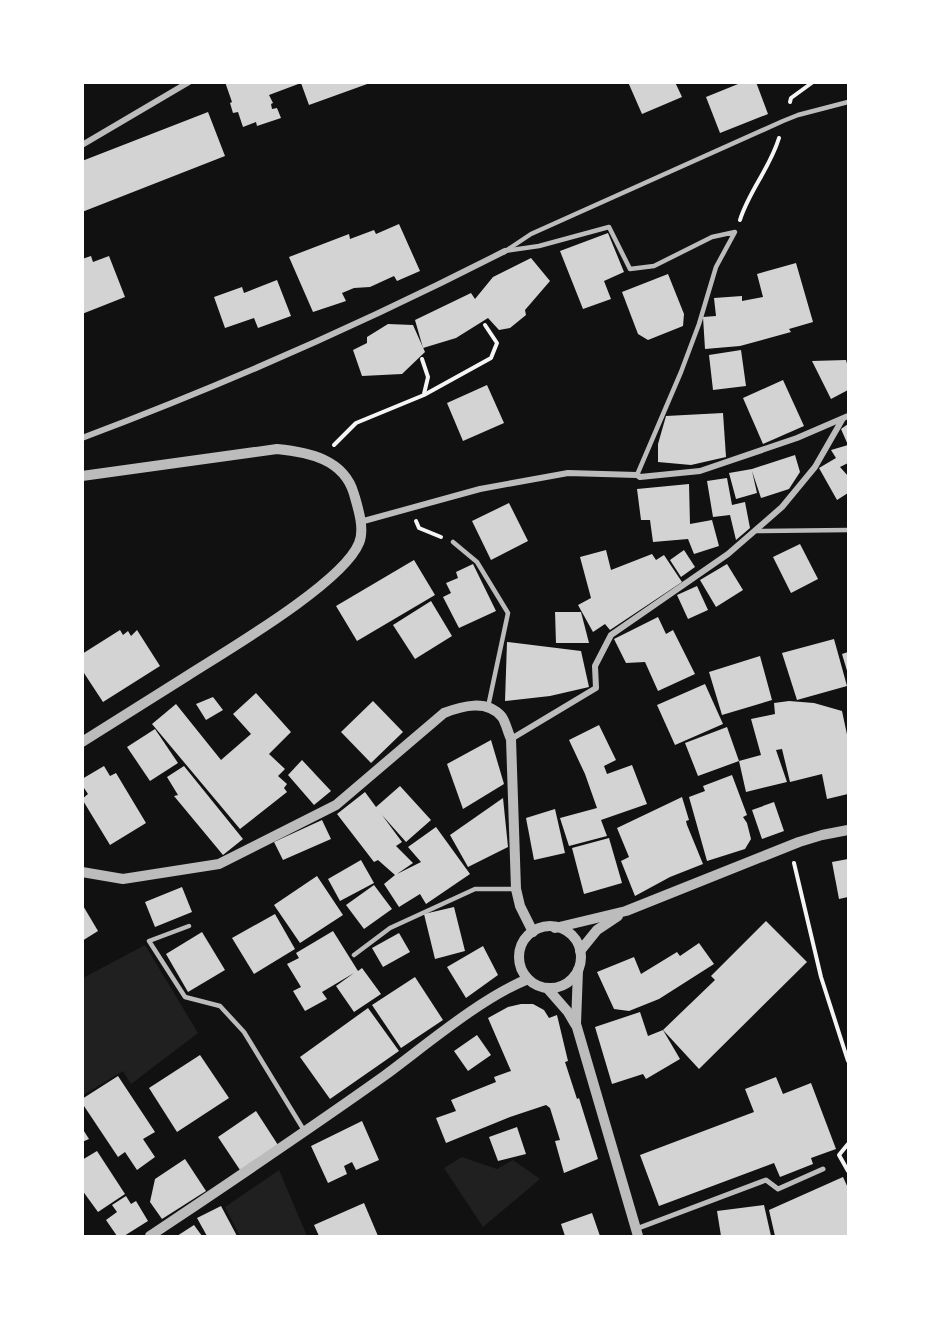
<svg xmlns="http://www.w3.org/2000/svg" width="931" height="1319" viewBox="0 0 931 1319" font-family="Merriweather,serif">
	<rect width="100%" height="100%" fill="#111"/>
	<g fill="#202020">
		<polygon points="145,945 198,1033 131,1084 123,1071 83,1095 83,978"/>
		<polygon points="462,1157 497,1169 513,1160 540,1179 483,1227 444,1168"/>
		<polygon points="279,1170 307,1236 240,1236 225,1207"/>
	</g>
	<g fill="#d3d3d3">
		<polygon points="225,82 370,82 370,83 309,105 301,83 269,95 273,103 271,104 272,109 277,108 281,118 257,126 256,122 243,127 238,112 233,113 230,103 232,102"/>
		<polygon points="628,82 675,82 682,97 642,114"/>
		<polygon points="743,82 756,82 768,114 720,133 706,97"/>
		<polygon points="208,112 225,156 82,212 82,161"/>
		<polygon points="399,224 420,271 397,281 394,276 370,287 354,288 342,293 346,301 313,312 289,257 349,234 350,239 374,230 376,234"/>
		<polygon points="608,233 624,272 604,281 611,299 583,309 560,251"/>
		<polygon points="91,256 93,262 109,256 125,297 82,314 82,259"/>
		<polygon points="531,258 550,281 525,310 526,315 510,328 499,330 488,318 456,338 423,348 415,320 471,293 475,299 493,277"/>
		<polygon points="796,263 813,322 789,329 791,332 740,346 705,349 703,317 716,316 714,298 742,296 742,301 763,297 757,274"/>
		<polygon points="668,274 684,314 683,326 648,340 638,334 622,292"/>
		<polygon points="277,280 291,316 258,328 254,318 225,328 214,297 242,287 244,293"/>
		<polygon points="388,324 413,325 425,352 402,374 362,376 353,350 367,343 367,337"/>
		<polygon points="741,350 746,386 713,390 709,355"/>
		<polygon points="846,360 848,367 848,390 831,399 812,361"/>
		<polygon points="783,380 804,426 763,444 743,398"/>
		<polygon points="487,385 504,423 463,441 447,403"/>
		<polygon points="723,413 726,457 691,465 658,462 658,444 666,416"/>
		<polygon points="848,424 848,463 840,467 848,476 848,493 837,500 819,468 836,458 831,450 848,445 841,429"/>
		<polygon points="795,455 800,472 789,489 761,498 752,471 757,493 736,499 729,473 752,469"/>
		<polygon points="727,478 732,505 745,502 750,528 736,540 730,515 713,517 707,481"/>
		<polygon points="689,484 690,524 712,520 719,546 694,554 688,539 653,542 650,520 641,520 637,489"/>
		<polygon points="509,503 528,541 491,560 472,521"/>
		<polygon points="800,544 818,579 791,593 773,557"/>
		<polygon points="606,550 611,570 652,554 656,560 664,555 682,582 610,630 605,624 593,632 578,605 591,598 580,557"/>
		<polygon points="684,550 695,567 681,577 670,560"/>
		<polygon points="414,560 435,595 357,641 336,606"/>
		<polygon points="473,564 496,611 459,628 443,597 451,593 446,583 458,578 456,572"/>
		<polygon points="727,564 743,590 716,607 700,580"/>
		<polygon points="697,586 708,610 688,619 677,595"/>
		<polygon points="431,601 452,636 415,659 393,625"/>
		<polygon points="555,612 581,612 589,643 556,643"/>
		<polygon points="658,617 666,634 673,630 695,674 658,691 645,662 626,663 614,639"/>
		<polygon points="120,630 123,635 128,631 131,636 137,630 160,666 103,702 82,670 82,654"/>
		<polygon points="834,639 847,686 797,700 782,653"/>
		<polygon points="507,642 581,651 589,687 550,696 505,701"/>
		<polygon points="848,652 848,674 842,654"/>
		<polygon points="760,656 772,700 722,715 709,672"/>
		<polygon points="705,684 723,724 675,745 657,705"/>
		<polygon points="256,693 291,732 269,754 285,769 278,776 287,784 284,788 287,792 240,829 152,724 176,704 221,760 251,734 233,714"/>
		<polygon points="213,697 223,710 206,720 196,704"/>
		<polygon points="373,701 403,732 371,763 341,732"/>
		<polygon points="789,701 814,703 842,711 848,739 848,794 827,799 822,774 790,782 782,749 776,750 787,782 746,792 739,761 761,755 751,719 775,714 774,703"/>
		<polygon points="599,725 616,760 604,766 607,774 632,765 647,804 601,820 607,836 569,846 560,818 597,808 585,774 569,740"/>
		<polygon points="727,727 739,761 698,776 685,743"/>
		<polygon points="155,729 178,763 150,781 127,747"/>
		<polygon points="491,740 504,784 463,809 447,764"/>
		<polygon points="302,760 331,791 314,805 288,775"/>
		<polygon points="104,766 110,776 116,773 146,823 110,845 82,799 88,794 82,785 82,779"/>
		<polygon points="184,766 243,839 223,855 174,796 178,795 167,777"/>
		<polygon points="732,775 747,815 743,817 747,823 751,839 745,849 707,861 689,797 705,791 703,786"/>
		<polygon points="400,786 431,820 406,842 382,815 402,842 396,846 413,863 397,874 421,862 408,847 436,827 470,874 426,904 420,894 399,907 384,884 395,875 378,860 374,862 337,814 365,792 376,807"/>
		<polygon points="682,797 689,820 686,821 687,825 703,864 670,877 635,896 621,861 629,857 617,828"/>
		<polygon points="503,798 508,847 468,867 450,835"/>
		<polygon points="774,802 784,831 762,839 752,810"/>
		<polygon points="555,809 565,853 534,860 526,818"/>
		<polygon points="322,820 331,839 283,860 274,842"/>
		<polygon points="609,838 622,883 584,894 572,848"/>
		<polygon points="848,859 848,897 839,899 832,862"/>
		<polygon points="361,860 374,883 340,901 328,879"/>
		<polygon points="317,876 343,915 300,943 274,905"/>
		<polygon points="374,885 392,909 364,929 346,905"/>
		<polygon points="182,887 192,912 155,927 145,902"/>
		<polygon points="82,904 98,931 82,941"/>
		<polygon points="454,907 465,951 435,959 424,914"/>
		<polygon points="275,914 295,949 254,974 232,938"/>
		<polygon points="766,921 807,962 699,1069 663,1030 715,980 711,976"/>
		<polygon points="333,931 358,971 362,968 381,994 354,1012 336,986 354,973 322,992 327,999 305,1011 293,991 301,987 287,964 299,958 296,953"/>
		<polygon points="202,932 225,970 188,992 166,954"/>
		<polygon points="399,933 410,952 383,967 372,948"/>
		<polygon points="699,943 714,964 659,999 629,1011 614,1009 597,972 634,957 641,974 677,952 680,956"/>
		<polygon points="483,946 498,975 466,998 447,967"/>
		<polygon points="415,977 443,1020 401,1048 372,1005"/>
		<polygon points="521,1004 533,1004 544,1010 549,1018 557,1015 568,1061 565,1062 577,1099 579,1098 598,1159 564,1173 555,1141 560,1140 550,1108 546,1105 510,1117 446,1143 436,1118 456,1111 451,1100 496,1082 494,1077 511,1071 488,1018 508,1007"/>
		<polygon points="368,1008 399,1051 330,1099 300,1057"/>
		<polygon points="640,1012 648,1036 663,1030 680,1059 646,1079 643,1074 612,1084 595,1027"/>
		<polygon points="477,1035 491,1055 468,1071 454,1051"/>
		<polygon points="200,1055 229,1098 177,1132 149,1088"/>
		<polygon points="118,1076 155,1132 143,1139 155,1157 137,1170 125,1152 118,1157 82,1103 82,1099"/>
		<polygon points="776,1077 783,1094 811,1083 836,1149 811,1158 813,1164 780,1177 774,1163 659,1206 640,1155 754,1112 745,1089"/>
		<polygon points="256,1111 278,1145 240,1170 218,1137"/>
		<polygon points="362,1121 379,1160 356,1170 352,1162 344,1166 347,1174 328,1183 311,1146"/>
		<polygon points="517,1127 526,1154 498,1161 489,1137"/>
		<polygon points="82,1128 89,1139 82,1142"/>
		<polygon points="97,1151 125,1194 98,1212 82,1190 82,1160"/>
		<polygon points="185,1159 206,1191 162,1219 150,1202 155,1179"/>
		<polygon points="843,1177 848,1188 848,1236 775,1236 769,1210"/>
		<polygon points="126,1196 131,1204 136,1201 148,1221 124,1236 117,1236 106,1220 117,1212 112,1205"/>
		<polygon points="364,1203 378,1236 319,1236 314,1225"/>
		<polygon points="764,1205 771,1236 721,1236 717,1211"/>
		<polygon points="221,1206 237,1236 207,1236 197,1218"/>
		<polygon points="592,1213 600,1236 565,1236 561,1224"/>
		<polygon points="194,1225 202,1236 177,1236"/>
	</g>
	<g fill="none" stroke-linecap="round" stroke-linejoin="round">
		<g stroke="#f5f5f5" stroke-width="4">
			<polyline points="790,102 791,98 813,82"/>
			<path d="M740,220C749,191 770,168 779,138"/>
			<polyline points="422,359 428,377 424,394"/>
			<polyline points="334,445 356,423 424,395 491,358 497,343 485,325"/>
			<polyline points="416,521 419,528 441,537"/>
			<polyline points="794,863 821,977 848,1061"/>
			<polyline points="848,1144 839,1155 848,1171"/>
		</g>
		<g stroke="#bcbcbc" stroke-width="4.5">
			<polyline points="507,250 531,234 783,121 798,115 848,102"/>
			<polyline points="505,251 539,246 609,227 630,269 654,266 712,237 735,232 716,267 699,324 681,372 637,475"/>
			<polyline points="755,531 848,530"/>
			<polyline points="453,542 477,562 508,613 488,707"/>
			<polyline points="189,926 149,941 185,997 220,1006 244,1032 305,1132"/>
			<polyline points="354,955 390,928 475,889 516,889"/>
		</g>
		<polyline stroke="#bcbcbc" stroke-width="5" points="636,1229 766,1180 778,1189 823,1169"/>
		<g stroke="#bcbcbc" stroke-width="6">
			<polyline points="82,145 189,82"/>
			<path d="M82,438C226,384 368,321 505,251"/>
			<polyline points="360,522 480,489 568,473 637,475 640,477 700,471 797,438 848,416"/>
			<polyline points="511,739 596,688 595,666 611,635 728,554 782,507 815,467 842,420"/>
		</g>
		<g stroke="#bcbcbc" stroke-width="10">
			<path d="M82,476L277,449C308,452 344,459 354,494C358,508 365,529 359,543C343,583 226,651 187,676C152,698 117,720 82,742"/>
			<path d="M82,872L123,879L219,864L336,805L444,713C462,706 487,699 502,717C506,723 508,733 511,739L516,889L520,906L533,932"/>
			<circle cx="550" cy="957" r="31"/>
			<polyline points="555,928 626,911 799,842 822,835 848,830"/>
			<polyline points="580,951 597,930 618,916"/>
			<polyline points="578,970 576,1024 638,1236"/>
			<polyline points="547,988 568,1012 575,1024"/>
			<path d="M150,1236C229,1183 307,1131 384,1076C426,1045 481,998 528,979"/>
		</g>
	</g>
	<rect width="931" height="1319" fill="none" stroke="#ffffff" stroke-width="168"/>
</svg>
